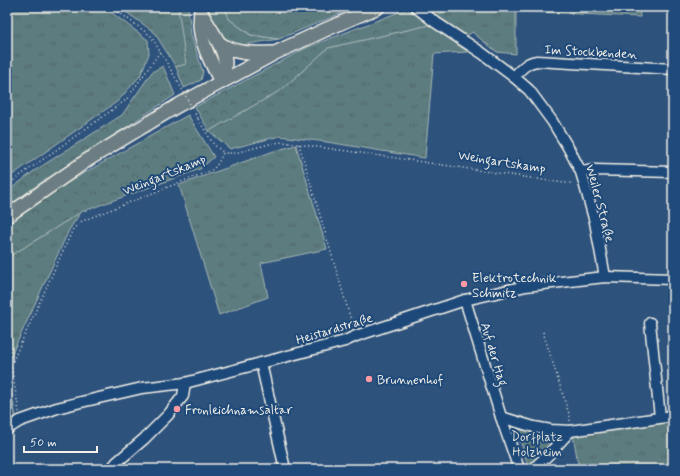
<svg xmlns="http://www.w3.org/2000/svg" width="680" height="476" viewBox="0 0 680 476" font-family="Mynerve,sans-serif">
	<defs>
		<pattern id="grass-tufts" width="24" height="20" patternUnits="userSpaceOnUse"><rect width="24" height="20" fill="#5c7c80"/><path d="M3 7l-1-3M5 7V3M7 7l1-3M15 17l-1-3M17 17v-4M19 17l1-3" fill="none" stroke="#536566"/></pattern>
		<pattern id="forest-crowns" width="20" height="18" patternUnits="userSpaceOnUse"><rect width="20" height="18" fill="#5c7c80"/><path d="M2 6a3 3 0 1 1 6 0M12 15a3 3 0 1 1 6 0" fill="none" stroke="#536566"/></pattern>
	</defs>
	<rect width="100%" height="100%" fill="#2d527c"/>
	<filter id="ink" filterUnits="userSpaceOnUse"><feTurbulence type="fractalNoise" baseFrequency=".025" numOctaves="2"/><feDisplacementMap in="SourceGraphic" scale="8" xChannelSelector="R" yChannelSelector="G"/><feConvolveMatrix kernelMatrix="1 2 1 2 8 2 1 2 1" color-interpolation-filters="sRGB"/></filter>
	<g filter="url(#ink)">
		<g fill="url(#grass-tufts)" stroke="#a8b6b4">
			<polygon points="7,7 104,7 148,40 149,54 140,76 118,101 8,178 7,178"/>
			<polygon points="119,7 178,7 187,64 176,67 154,32"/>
			<polygon points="210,7 225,7 229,19 250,35 279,39 242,45 220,38 209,10"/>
			<polygon points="455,7 493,7 516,11 516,54 497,52 472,32 467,36 436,15"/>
			<polygon points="560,7 639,7 640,17 561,13"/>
			<polygon points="429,25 468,52 434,54 425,158 327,142 280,136 230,149 209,131 281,90 328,48"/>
			<polygon points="296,145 327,249 261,263 268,297 219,315 179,185 274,151"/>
			<polygon points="81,212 69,230 9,360 7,359 7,258"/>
			<polygon points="7,371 16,417 7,422"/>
			<polygon points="673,421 673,469 579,469 573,435"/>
			<polygon points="517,430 535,430 553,433 557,439 529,469"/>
		</g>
		<g fill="url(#forest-crowns)" stroke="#a8b6b4">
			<polygon points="178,7 188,7 191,35 203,72 201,80 184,88 176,67 186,64"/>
			<polygon points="225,7 356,7 279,39 251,35 229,19"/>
			<polygon points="428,7 455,7 436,15"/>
			<polygon points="493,7 560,7 561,13 516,11"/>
			<polygon points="407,9 429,25 328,48 281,90 209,131 195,107 308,47"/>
			<polygon points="163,66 175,95 33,188 7,208 7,192 34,171 122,115 152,72"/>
			<polygon points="188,115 214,157 200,169 81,212 7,258 7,223 45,195"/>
		</g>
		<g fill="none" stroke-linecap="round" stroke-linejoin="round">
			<defs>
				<g id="minor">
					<polyline points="416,7 435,22 482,53 514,77 529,90 552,121 569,149 581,172 595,222 605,277"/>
					<path d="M514,77C521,69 527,62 537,61L673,69"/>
					<polyline points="581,172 595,170 673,172"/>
					<polyline points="465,300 501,417 534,427 551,430 570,431 673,416"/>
					<polyline points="650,323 660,417"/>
					<polyline points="261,363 285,469"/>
					<polyline points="501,417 519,469"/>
					<polyline points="7,429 20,421 57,408 77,403 142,388 185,383 345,341 356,336 465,300 526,286 605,277 673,279"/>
					<polyline points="111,469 117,462 144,439 168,415 183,396 185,383"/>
					<polyline points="533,469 547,456 570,431"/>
				</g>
				<g id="major">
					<path d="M201,7C201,13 200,20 200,26C201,44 213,66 221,82"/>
					<path d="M201,13C208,26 226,49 225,64C225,70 223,76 221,82"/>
					<path d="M219,43C234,54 253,54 272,53"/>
					<polyline points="7,216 89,159 177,106 275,53 327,29 378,7"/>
				</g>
			</defs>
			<use href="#minor" stroke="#f4f1e8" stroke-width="13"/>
			<use href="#major" stroke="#f4f1e8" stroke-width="16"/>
			<g stroke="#f4f1e8" stroke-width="1.5" stroke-dasharray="1 3" stroke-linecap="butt">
				<polyline points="112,7 151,36 178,82"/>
				<polyline points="198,119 214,145 223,152"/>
				<polyline points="299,144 353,327"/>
				<polyline points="7,185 126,100 160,52"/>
				<polyline points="543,332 570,417 570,422"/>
				<polyline points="7,363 11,365"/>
				<path d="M19,412L11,365L73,229L82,221L196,176C213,171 216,169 223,153H235L274,143L283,142L389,157L564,183H573"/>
			</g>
			<use href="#minor" stroke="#1f4a7a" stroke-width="10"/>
			<use href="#major" stroke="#6c7e84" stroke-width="13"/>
			<polyline stroke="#f4f1e8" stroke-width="1.5" stroke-dasharray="1 3" stroke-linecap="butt" points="178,82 198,119"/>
		</g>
	</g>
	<g fill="#ff9aa2" stroke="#1f4a7a" stroke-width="1.5">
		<circle cx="464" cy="284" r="4"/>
		<circle cx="369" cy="379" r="4"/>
		<circle cx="177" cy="409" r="4"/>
	</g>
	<g text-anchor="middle" stroke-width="4" stroke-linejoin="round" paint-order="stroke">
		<g font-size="13" fill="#f4f1e8" stroke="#1f4a7a">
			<text transform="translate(591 51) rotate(3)" y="5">Im Stockbenden</text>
			<text transform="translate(502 161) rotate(9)" y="5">Weingartskamp</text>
			<text transform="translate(164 174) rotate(-22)" y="5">Weingartskamp</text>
			<text transform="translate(601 203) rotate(75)" y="5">Weiler Straße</text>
			<text transform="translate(334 328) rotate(-17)" y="5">Heistardstraße</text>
			<text transform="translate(495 354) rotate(73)" y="5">Auf der Hag</text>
		</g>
		<g font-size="13" fill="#f4f1e8" stroke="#1f4a7a" text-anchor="start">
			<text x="472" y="282">Elektrotechnik<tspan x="472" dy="15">Schmitz</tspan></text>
			<text x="377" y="384">Brunnenhof</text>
			<text x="185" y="414">Fronleichnamsaltar</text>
		</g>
		<g font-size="13" fill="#dddfd8" stroke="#1f4a7a">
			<text x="537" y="441">Dorfplatz<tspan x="537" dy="15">Holzheim</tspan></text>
		</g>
	</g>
	<rect width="680" height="476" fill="none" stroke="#1f4a7a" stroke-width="24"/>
	<rect x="12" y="12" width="656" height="452" fill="none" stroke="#f4f1e8" stroke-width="1.5" filter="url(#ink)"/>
	<path d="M24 446v6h73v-6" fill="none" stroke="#f4f1e8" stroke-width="2"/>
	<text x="30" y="446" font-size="12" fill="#f4f1e8" stroke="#1f4a7a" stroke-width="3" paint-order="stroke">50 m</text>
</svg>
